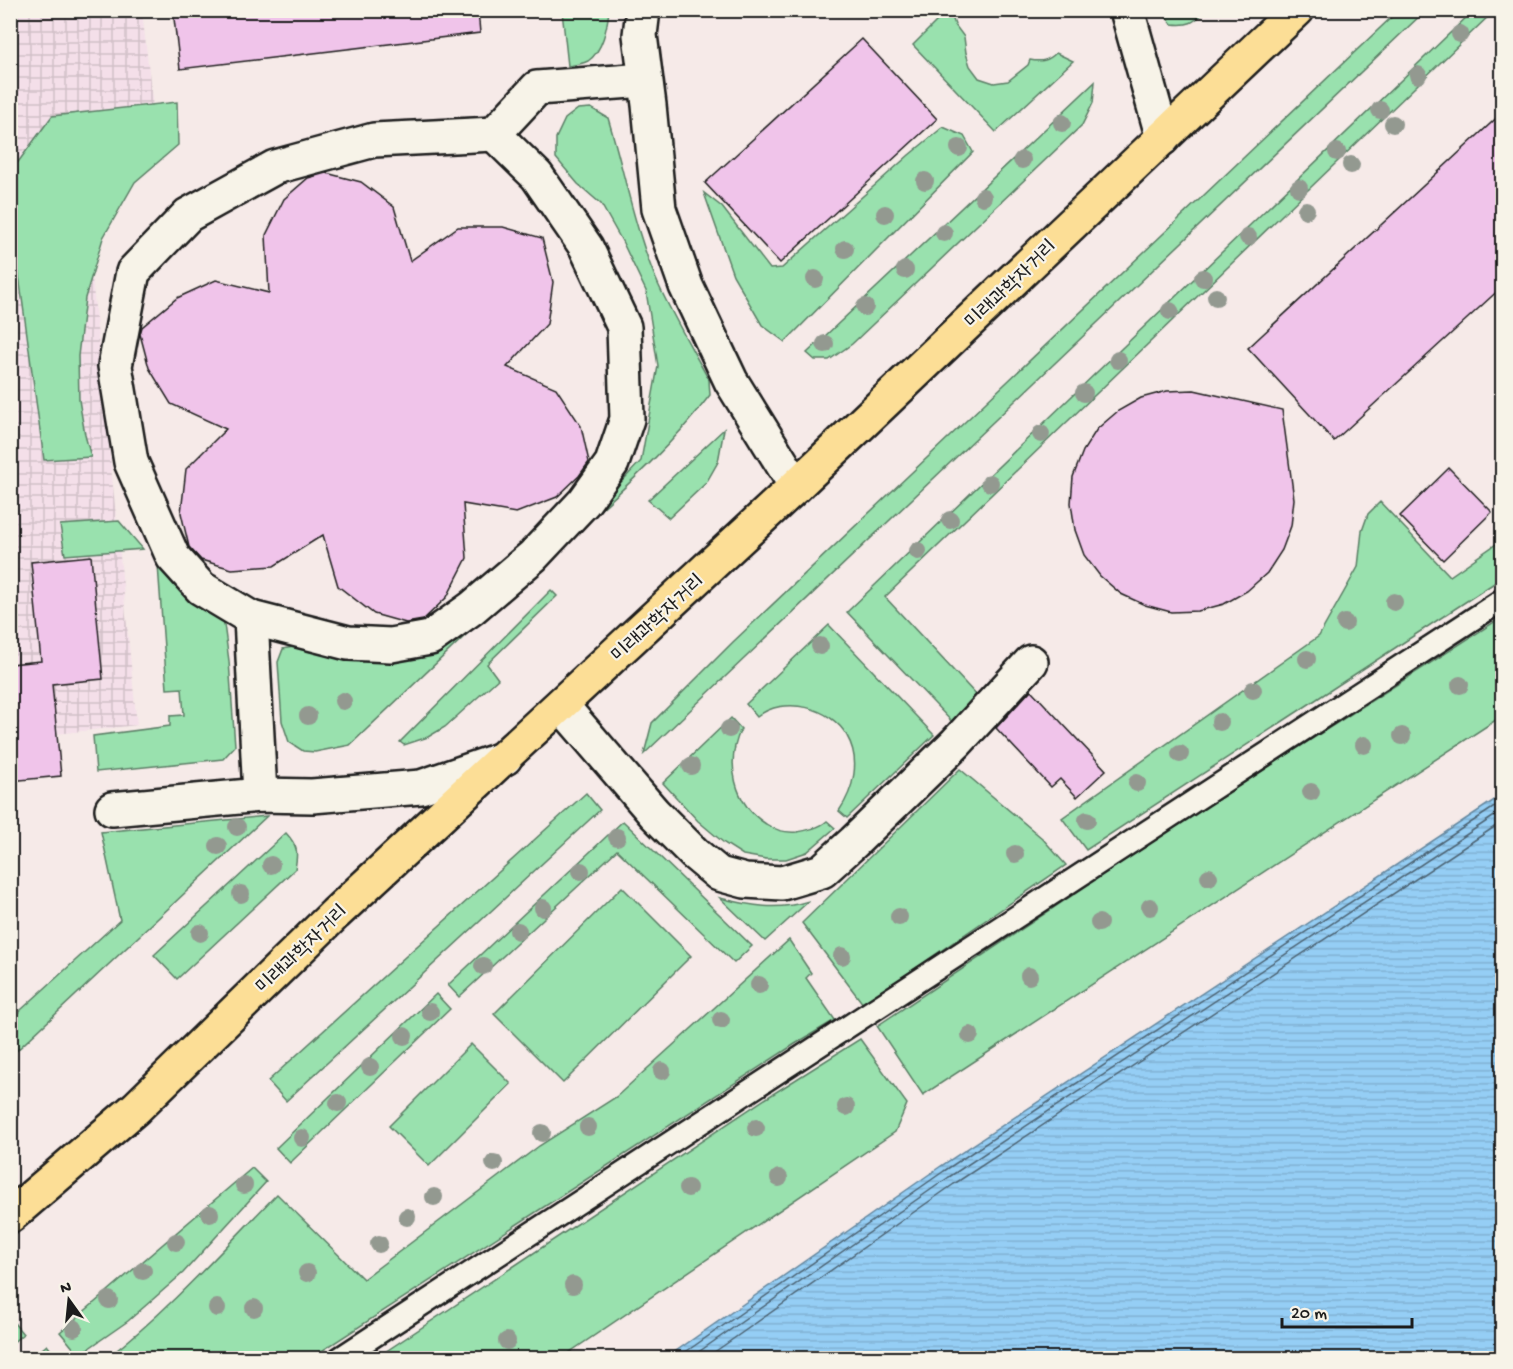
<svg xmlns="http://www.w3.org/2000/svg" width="1513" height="1369" viewBox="0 0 1513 1369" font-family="'Gochi Hand','Poor Story',sans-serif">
	<defs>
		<pattern id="industrial-grid" width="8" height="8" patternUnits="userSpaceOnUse" patternTransform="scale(1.5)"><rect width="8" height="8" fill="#f4dfe9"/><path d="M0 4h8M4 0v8" fill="none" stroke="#d1bfc7"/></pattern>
		<pattern id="water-rules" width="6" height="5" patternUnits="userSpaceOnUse" patternTransform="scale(1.5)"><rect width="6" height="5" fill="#95cef5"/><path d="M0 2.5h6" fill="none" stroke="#80b0d1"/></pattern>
	</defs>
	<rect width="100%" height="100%" fill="#f6eae8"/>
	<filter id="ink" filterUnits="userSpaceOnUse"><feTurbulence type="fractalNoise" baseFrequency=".0167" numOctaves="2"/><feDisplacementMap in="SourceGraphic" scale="12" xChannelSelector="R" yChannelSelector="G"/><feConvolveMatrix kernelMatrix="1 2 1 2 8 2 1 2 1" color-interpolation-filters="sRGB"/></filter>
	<g filter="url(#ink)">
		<polygon fill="url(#industrial-grid)" points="11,11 142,11 157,142 81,168 137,725 11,739"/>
		<g fill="#99e1ae" stroke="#5a7e65" stroke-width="1.5">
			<path d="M1164,10H1206V11C1193,23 1189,26 1172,24L1162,12Z"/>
			<path d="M562,11H609C607,27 603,51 588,61C582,64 575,65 568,66Z"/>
			<path d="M947,11H950L955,25L964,37L966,53L970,66L979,78L994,83L1008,81L1028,65L1030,60C1041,62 1048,61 1056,53L1073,61L996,132L913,45Z"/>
			<polygon points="1398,11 1425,11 644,754 652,723 733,642"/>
			<polygon points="1473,11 1494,11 885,597 979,698 954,724 847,612"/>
			<polygon points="1095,82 1093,103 1082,125 852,344 829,360 815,360 807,353"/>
			<polygon points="177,102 178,145 135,182 103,238 85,298 78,356 79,400 85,435 91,457 44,460 11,217 10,173 52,116"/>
			<path d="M591,108L608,118C625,174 635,233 659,286C674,318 692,349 709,380L710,395C668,451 613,498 561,546L641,461L658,366L646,291L623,243L601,204L578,184L556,158V138L565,119L578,109Z"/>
			<polygon points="943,127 964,136 973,152 785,342 762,325 733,275 704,193 722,207 770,269 782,268 909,155"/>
			<polygon points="724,429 718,462 706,483 669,518 648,500"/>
			<polygon points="1380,502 1450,576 1502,540 1502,578 1086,850 1062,818 1319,636 1358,567 1362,531 1368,514"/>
			<polygon points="119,521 143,549 65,555 60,525"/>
			<polygon points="158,565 223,617 229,661 235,746 223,759 96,772 93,736 170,726 170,716 184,715 182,688 167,689"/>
			<polygon points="530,574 350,745 315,752 303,751 289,742 282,721 278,662 283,649 293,647 315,653 352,657"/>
			<polygon points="551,590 557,596 487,664 498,679 445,727 428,737 404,745 400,742"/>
			<polygon points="1502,617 1502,716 923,1095 877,1026 1170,830"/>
			<path d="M829,625L934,735L847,818L839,811C854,789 861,760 847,736C831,707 784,695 757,717L746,704Z"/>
			<path d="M731,718L741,729C725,763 734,804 766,824C775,830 786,833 797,832C808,830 819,828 827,821L835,828L807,852L786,859H766L743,855L724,843L698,821L663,783Z"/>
			<polygon points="960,769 1042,838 1066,865 863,1004 802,923"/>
			<polygon points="586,793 600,810 286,1101 268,1081"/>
			<polygon points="267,816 11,1056 11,1019 120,920 101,832"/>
			<polygon points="623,821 752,946 734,963 617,850 459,997 448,985"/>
			<path d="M286,833C298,846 298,852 295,869L177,979L154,955Z"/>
			<polygon points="622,887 691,956 563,1083 494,1014"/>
			<path d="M720,898C751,906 777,911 809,901L765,941Z"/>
			<path d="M789,940L811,973L806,978L835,1020L795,1044L311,1358H107C169,1310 222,1250 277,1194L363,1279L539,1146L616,1097Z"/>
			<polygon points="436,994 450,1009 290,1163 276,1148"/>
			<polygon points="860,1039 907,1104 895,1132 561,1358 376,1358 765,1099"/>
			<polygon points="471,1044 511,1084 429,1166 389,1126"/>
			<polygon points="252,1168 266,1182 183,1273 128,1321 79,1355 60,1332"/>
			<polygon points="10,1318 23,1334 11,1344 10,1344"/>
			<polygon points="47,1345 57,1358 31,1358"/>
		</g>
		<polygon fill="url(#water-rules)" stroke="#65879e" stroke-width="1.5" points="1502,795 1502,1358 666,1358 941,1166"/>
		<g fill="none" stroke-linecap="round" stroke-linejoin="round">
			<g stroke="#4c6373" stroke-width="1.5">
				<polyline points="677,1358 944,1171 1502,802"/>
				<polyline points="690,1358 949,1177 1502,811"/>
				<polyline points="706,1358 954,1184 1502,822"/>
			</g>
		</g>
		<g fill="#f0c4ea" stroke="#1c1c1c" stroke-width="1.5">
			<polygon points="173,10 478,10 480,33 180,69"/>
			<polygon points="862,39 937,119 780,263 705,183"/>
			<polygon points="1503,112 1503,286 1334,441 1248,348"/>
			<polygon points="326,173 361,182 394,207 410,261 458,227 503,227 542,238 553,282 547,324 507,367 556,388 581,426 589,462 579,476 557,497 516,513 463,504 467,558 447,597 423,620 406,623 374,614 338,586 323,535 274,566 232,569 201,560 189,547 181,513 186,469 226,429 171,404 149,368 140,334 142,327 177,298 216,280 269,293 266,235 284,199 308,178"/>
			<polygon points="1194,390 1282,410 1294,499 1291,526 1282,550 1267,573 1247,591 1224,604 1198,611 1171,612 1145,605 1121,594 1100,576 1084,555 1075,530 1071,503 1073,477 1083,451 1097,429 1118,411 1141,398 1167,391"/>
			<polygon points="1449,468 1492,512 1443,560 1400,516"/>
			<polygon points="91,556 103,679 52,684 61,776 10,781 10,664 41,661 31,562"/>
			<polygon points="1031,690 1106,770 1077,797 1060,779 1051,787 996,728"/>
		</g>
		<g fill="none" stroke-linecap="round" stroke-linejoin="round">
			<defs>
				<polyline id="lane" points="340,1358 1502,600"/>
				<g id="street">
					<polyline points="643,10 640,35 649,105 659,209 686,286 731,381 796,486"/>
					<polyline points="1127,10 1163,138"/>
					<polyline points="251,618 348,643 391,645 430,638 472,608 533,556 584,502 612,463 627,419 624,327 586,247 537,176 494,134"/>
					<polyline points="561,705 654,813 695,854 719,874 745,881 782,883 822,871 854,842 956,743 1031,662"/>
					<polyline points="260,795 251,618 201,588 173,557 131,462 115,366 133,272 188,215 275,167 374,140 494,134 537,88 645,80"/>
					<polyline points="112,809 260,795 312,796 421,787 505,758"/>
				</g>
				<polyline id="primary" points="10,1216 136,1108 335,914 796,486 1297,10"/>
			</defs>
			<use href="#lane" stroke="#1c1c1c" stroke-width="26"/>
			<use href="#street" stroke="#1c1c1c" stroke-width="38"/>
			<use href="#primary" stroke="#1c1c1c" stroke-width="38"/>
			<use href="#lane" stroke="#f7f3e8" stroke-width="21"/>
			<use href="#street" stroke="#f7f3e8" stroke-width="33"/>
			<use href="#primary" stroke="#fcde96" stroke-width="33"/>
		</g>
		<g fill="#939990">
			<circle cx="1460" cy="34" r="9"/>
			<circle cx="1418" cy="75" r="9"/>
			<circle cx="1380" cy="110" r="9"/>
			<circle cx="1062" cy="123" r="9"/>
			<circle cx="1393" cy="124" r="9"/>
			<circle cx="959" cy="148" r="9"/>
			<circle cx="1337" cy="152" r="9"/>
			<circle cx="1022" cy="160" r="9"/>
			<circle cx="1351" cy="165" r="9"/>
			<circle cx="925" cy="181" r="9"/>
			<circle cx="1299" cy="188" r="9"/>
			<circle cx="983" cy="197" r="9"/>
			<circle cx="1306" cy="210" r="9"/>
			<circle cx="885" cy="214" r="9"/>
			<circle cx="944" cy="233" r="9"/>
			<circle cx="1248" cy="237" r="9"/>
			<circle cx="845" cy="249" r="9"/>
			<circle cx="905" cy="270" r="9"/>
			<circle cx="1203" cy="278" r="9"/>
			<circle cx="815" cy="279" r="9"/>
			<circle cx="1216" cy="297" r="9"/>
			<circle cx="865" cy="307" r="9"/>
			<circle cx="1170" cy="311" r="9"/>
			<circle cx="825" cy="344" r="9"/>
			<circle cx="1118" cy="360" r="9"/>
			<circle cx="1084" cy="393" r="9"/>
			<circle cx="1041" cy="434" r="9"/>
			<circle cx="990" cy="483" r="9"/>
			<circle cx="950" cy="520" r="9"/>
			<circle cx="918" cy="551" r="9"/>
			<circle cx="1394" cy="602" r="9"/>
			<circle cx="1345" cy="623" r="9"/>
			<circle cx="820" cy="646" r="9"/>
			<circle cx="1307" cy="659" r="9"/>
			<circle cx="1460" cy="685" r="9"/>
			<circle cx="1253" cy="690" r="9"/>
			<circle cx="343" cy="701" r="9"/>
			<circle cx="308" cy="716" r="9"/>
			<circle cx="1220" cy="722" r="9"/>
			<circle cx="729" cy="729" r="9"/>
			<circle cx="1402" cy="736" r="9"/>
			<circle cx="1364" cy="745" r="9"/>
			<circle cx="1180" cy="754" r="9"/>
			<circle cx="691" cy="766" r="9"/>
			<circle cx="1137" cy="783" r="9"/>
			<circle cx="1311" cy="792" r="9"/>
			<circle cx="1087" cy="820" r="9"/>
			<circle cx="237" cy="827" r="9"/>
			<circle cx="617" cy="837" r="9"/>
			<circle cx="218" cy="846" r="9"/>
			<circle cx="1015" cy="854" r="9"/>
			<circle cx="271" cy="865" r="9"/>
			<circle cx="581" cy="871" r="9"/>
			<circle cx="1209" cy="877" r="9"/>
			<circle cx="241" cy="894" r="9"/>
			<circle cx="1150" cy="907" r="9"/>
			<circle cx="543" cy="908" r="9"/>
			<circle cx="899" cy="917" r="9"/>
			<circle cx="1099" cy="923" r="9"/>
			<circle cx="518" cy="931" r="9"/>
			<circle cx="200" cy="933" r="9"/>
			<circle cx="842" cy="956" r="9"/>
			<circle cx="483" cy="966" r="9"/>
			<circle cx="1029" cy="976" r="9"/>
			<circle cx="759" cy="985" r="9"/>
			<circle cx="430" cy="1012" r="9"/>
			<circle cx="721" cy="1020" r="9"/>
			<circle cx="970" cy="1035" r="9"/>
			<circle cx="404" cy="1036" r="9"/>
			<circle cx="370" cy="1067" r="9"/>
			<circle cx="662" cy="1071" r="9"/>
			<circle cx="338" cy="1103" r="9"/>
			<circle cx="846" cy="1107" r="9"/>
			<circle cx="588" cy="1127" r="9"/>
			<circle cx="756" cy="1128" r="9"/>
			<circle cx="542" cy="1133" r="9"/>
			<circle cx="302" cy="1138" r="9"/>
			<circle cx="494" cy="1163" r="9"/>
			<circle cx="779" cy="1178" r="9"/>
			<circle cx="244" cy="1185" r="9"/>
			<circle cx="688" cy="1188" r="9"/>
			<circle cx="434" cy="1197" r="9"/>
			<circle cx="210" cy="1214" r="9"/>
			<circle cx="407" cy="1217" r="9"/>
			<circle cx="176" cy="1242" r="9"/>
			<circle cx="379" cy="1244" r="9"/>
			<circle cx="143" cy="1271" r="9"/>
			<circle cx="307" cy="1273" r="9"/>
			<circle cx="573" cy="1285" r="9"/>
			<circle cx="109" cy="1300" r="9"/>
			<circle cx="217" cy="1308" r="9"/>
			<circle cx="254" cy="1308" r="9"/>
			<circle cx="74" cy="1328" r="9"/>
			<circle cx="507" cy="1341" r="9"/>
		</g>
	</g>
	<g text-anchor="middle" stroke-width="4.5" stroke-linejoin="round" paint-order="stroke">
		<g font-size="21" fill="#1c1c1c" stroke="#f7f3e8">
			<text transform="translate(1010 283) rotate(-44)" y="7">미래과학자거리</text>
			<text transform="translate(657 617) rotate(-43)" y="7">미래과학자거리</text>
			<text transform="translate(301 948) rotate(-44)" y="7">미래과학자거리</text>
		</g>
	</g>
	<rect width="1513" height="1369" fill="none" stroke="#f7f3e8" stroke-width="36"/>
	<rect x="18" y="18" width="1477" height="1333" fill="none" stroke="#1c1c1c" stroke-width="2" filter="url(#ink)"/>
	<g transform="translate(69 1300) rotate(345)" stroke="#f7f3e8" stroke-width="4.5" paint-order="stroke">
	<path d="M0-4.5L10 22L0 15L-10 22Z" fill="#1c1c1c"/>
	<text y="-9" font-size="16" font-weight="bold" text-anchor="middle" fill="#1c1c1c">N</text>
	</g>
	<path d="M1282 1318v9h130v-9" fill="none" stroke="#1c1c1c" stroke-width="3"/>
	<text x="1291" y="1318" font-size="18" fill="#1c1c1c" stroke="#f7f3e8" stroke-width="4.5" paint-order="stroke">20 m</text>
</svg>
